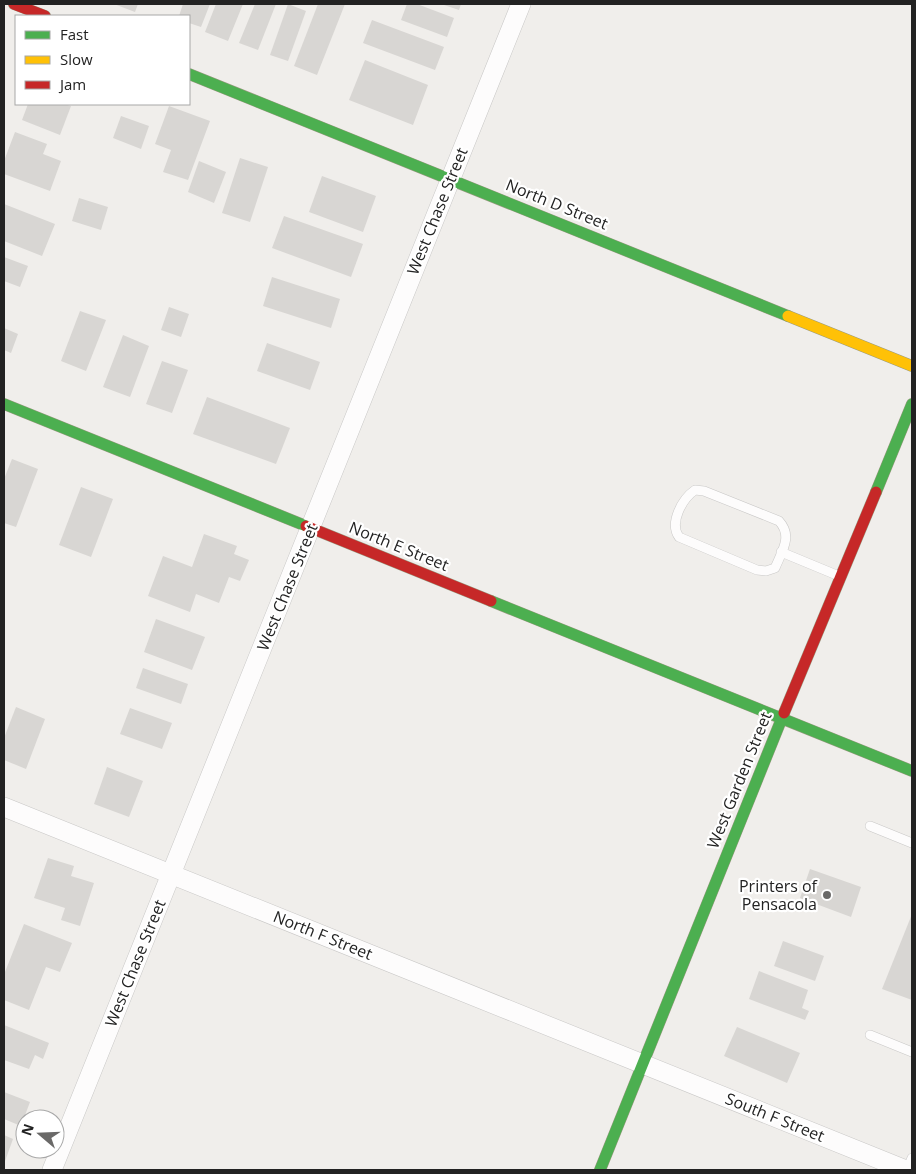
<svg xmlns="http://www.w3.org/2000/svg" width="916" height="1174" viewBox="0 0 916 1174" font-family="'Open Sans',sans-serif">
	<rect width="100%" height="100%" fill="#f0eeeb"/>
	<g fill="#d8d6d3">
		<polygon points="114,4 138,4 135,12"/>
		<polygon points="183,4 210,4 201,27 189,23 189,16 179,16"/>
		<polygon points="216,4 243,4 228,41 205,32"/>
		<polygon points="255,4 276,4 258,50 239,43"/>
		<polygon points="288,4 306,11 288,61 270,55"/>
		<polygon points="318,4 345,4 317,75 294,66"/>
		<polygon points="407,4 417,4 454,18 447,37 401,20"/>
		<polygon points="441,4 461,4 459,10"/>
		<polygon points="372,20 444,47 435,70 363,43"/>
		<polygon points="365,60 428,85 413,125 349,100"/>
		<polygon points="28,104 64,104 71,106 60,135 22,120"/>
		<polygon points="169,106 210,121 188,180 163,172 171,150 155,144"/>
		<polygon points="121,116 149,126 141,149 113,138"/>
		<polygon points="15,132 47,144 43,154 61,161 50,191 4,174 4,161"/>
		<polygon points="240,158 268,167 250,222 222,213"/>
		<polygon points="199,161 226,172 214,203 188,192"/>
		<polygon points="322,176 376,196 363,232 309,212"/>
		<polygon points="79,198 108,207 101,230 72,221"/>
		<polygon points="4,204 55,224 42,256 4,241"/>
		<polygon points="284,216 363,244 351,277 272,248"/>
		<polygon points="4,257 28,266 20,287 4,281"/>
		<polygon points="272,277 340,299 331,328 263,306"/>
		<polygon points="169,307 189,314 181,337 161,330"/>
		<polygon points="80,311 106,320 86,371 61,361"/>
		<polygon points="4,328 18,334 11,353 4,350"/>
		<polygon points="123,335 149,346 130,397 103,387"/>
		<polygon points="267,343 320,362 310,390 257,371"/>
		<polygon points="162,361 188,370 172,413 146,404"/>
		<polygon points="207,397 290,428 276,464 193,434"/>
		<polygon points="12,459 38,469 16,527 4,523 4,479"/>
		<polygon points="81,487 113,499 91,557 59,545"/>
		<polygon points="204,534 237,546 234,554 249,560 240,581 229,577 219,603 196,594 190,612 148,596 163,556 192,567"/>
		<polygon points="156,619 205,637 192,670 144,652"/>
		<polygon points="143,668 188,684 181,704 136,688"/>
		<polygon points="16,707 45,719 26,769 4,760 4,738"/>
		<polygon points="130,708 172,723 162,749 120,734"/>
		<polygon points="107,767 143,781 129,817 94,804"/>
		<polygon points="48,858 74,866 71,876 94,883 80,926 61,920 65,908 34,898"/>
		<polygon points="810,869 861,887 851,917 800,898"/>
		<polygon points="912,914 912,1000 882,989"/>
		<polygon points="24,924 72,943 60,972 46,967 29,1010 4,1000 4,972 5,972"/>
		<polygon points="783,941 824,956 815,981 774,966"/>
		<polygon points="759,971 808,990 802,1008 809,1011 805,1020 749,999"/>
		<polygon points="4,1025 49,1043 43,1059 35,1055 29,1069 4,1060"/>
		<polygon points="737,1027 800,1053 787,1083 724,1056"/>
		<polygon points="4,1092 30,1102 21,1126 4,1119"/>
		<polygon points="4,1135 13,1139 4,1164"/>
	</g>
	<g fill="none" stroke-linecap="round" stroke-linejoin="round">
		<defs>
			<g id="lane">
				<path d="M695,490L704,491L779,521C793,536 782,551 775,568L766,571L757,570L679,537C669,523 682,499 695,490Z"/>
				<polyline points="781,552 839,576"/>
				<polyline points="870,826 912,843"/>
				<polyline points="870,1035 912,1052"/>
				<polyline points="907,1170 912,1158"/>
			</g>
			<g id="street">
				<polyline points="4,807 906,1170"/>
				<polyline points="52,1170 521,4"/>
			</g>
			<g id="fast">
				<polyline points="189,74 788,316"/>
				<polyline points="4,404 306,526"/>
				<polyline points="876,492 912,404"/>
				<polyline points="491,601 912,771"/>
				<polyline points="600,1170 784,713"/>
			</g>
			<polyline id="slow" points="788,316 912,366"/>
			<g id="jam">
				<polyline points="14,4 45,16"/>
				<polyline points="306,526 491,601"/>
				<polyline points="784,713 876,492"/>
			</g>
		</defs>
		<use href="#lane" stroke="#c9c8c7" stroke-width="10"/>
		<use href="#street" stroke="#c9c8c7" stroke-width="20"/>
		<use href="#fast" stroke="#9a9b81" stroke-width="12"/>
		<use href="#slow" stroke="#9a9b81" stroke-width="12"/>
		<use href="#jam" stroke="#9a9b81" stroke-width="12"/>
		<use href="#lane" stroke="#fdfcfc" stroke-width="9"/>
		<use href="#street" stroke="#fdfcfc" stroke-width="19"/>
		<use href="#fast" stroke="#4caf50" stroke-width="11"/>
		<use href="#slow" stroke="#ffc107" stroke-width="11"/>
		<use href="#jam" stroke="#c62828" stroke-width="11"/>
	</g>
	<circle fill="#6a6968" stroke="#fff" stroke-width="2" cx="827" cy="895" r="5"/>
	<g text-anchor="middle" stroke-width="4.5" stroke-linejoin="round" paint-order="stroke">
		<g font-size="16" fill="#222" stroke="#fff">
			<text transform="translate(557 204) rotate(22)" y="6">North D Street</text>
			<text transform="translate(437 211) rotate(-68)" y="6">West Chase Street</text>
			<text transform="translate(399 546) rotate(22)" y="6">North E Street</text>
			<text transform="translate(287 587) rotate(-68)" y="6">West Chase Street</text>
			<text transform="translate(739 780) rotate(-68)" y="6">West Garden Street</text>
			<text transform="translate(323 935) rotate(22)" y="6">North F Street</text>
			<text transform="translate(135 963) rotate(-68)" y="6">West Chase Street</text>
			<text transform="translate(775 1117) rotate(22)" y="6">South F Street</text>
		</g>
		<g font-size="16" fill="#222" stroke="#fff" text-anchor="end">
			<text x="817" y="892">Printers of<tspan x="817" dy="18">Pensacola</tspan></text>
		</g>
	</g>
	<rect width="916" height="1174" fill="none" stroke="#222222" stroke-width="10"/>
	<rect x="15" y="15" width="175" height="90" fill="#ffffff" stroke="#a7a7a7"/>
	<rect x="25" y="31" width="25" height="8" fill="#4caf50" stroke="#a7a7a7"/>
	<text x="60" y="40" font-size="15" fill="#222222">Fast</text>
	<rect x="25" y="56" width="25" height="8" fill="#ffc107" stroke="#a7a7a7"/>
	<text x="60" y="65" font-size="15" fill="#222222">Slow</text>
	<rect x="25" y="81" width="25" height="8" fill="#c62828" stroke="#a7a7a7"/>
	<text x="60" y="90" font-size="15" fill="#222222">Jam</text>
	<g transform="translate(40 1134) rotate(289)"><circle r="24" fill="#ffffff" stroke="#a7a7a7"/>
	<path d="M0-4L9 19L0 12L-9 19Z" fill="#6a6968"/>
	<text y="-8" font-size="14" font-weight="bold" text-anchor="middle" fill="#222222">N</text>
	</g>
</svg>
